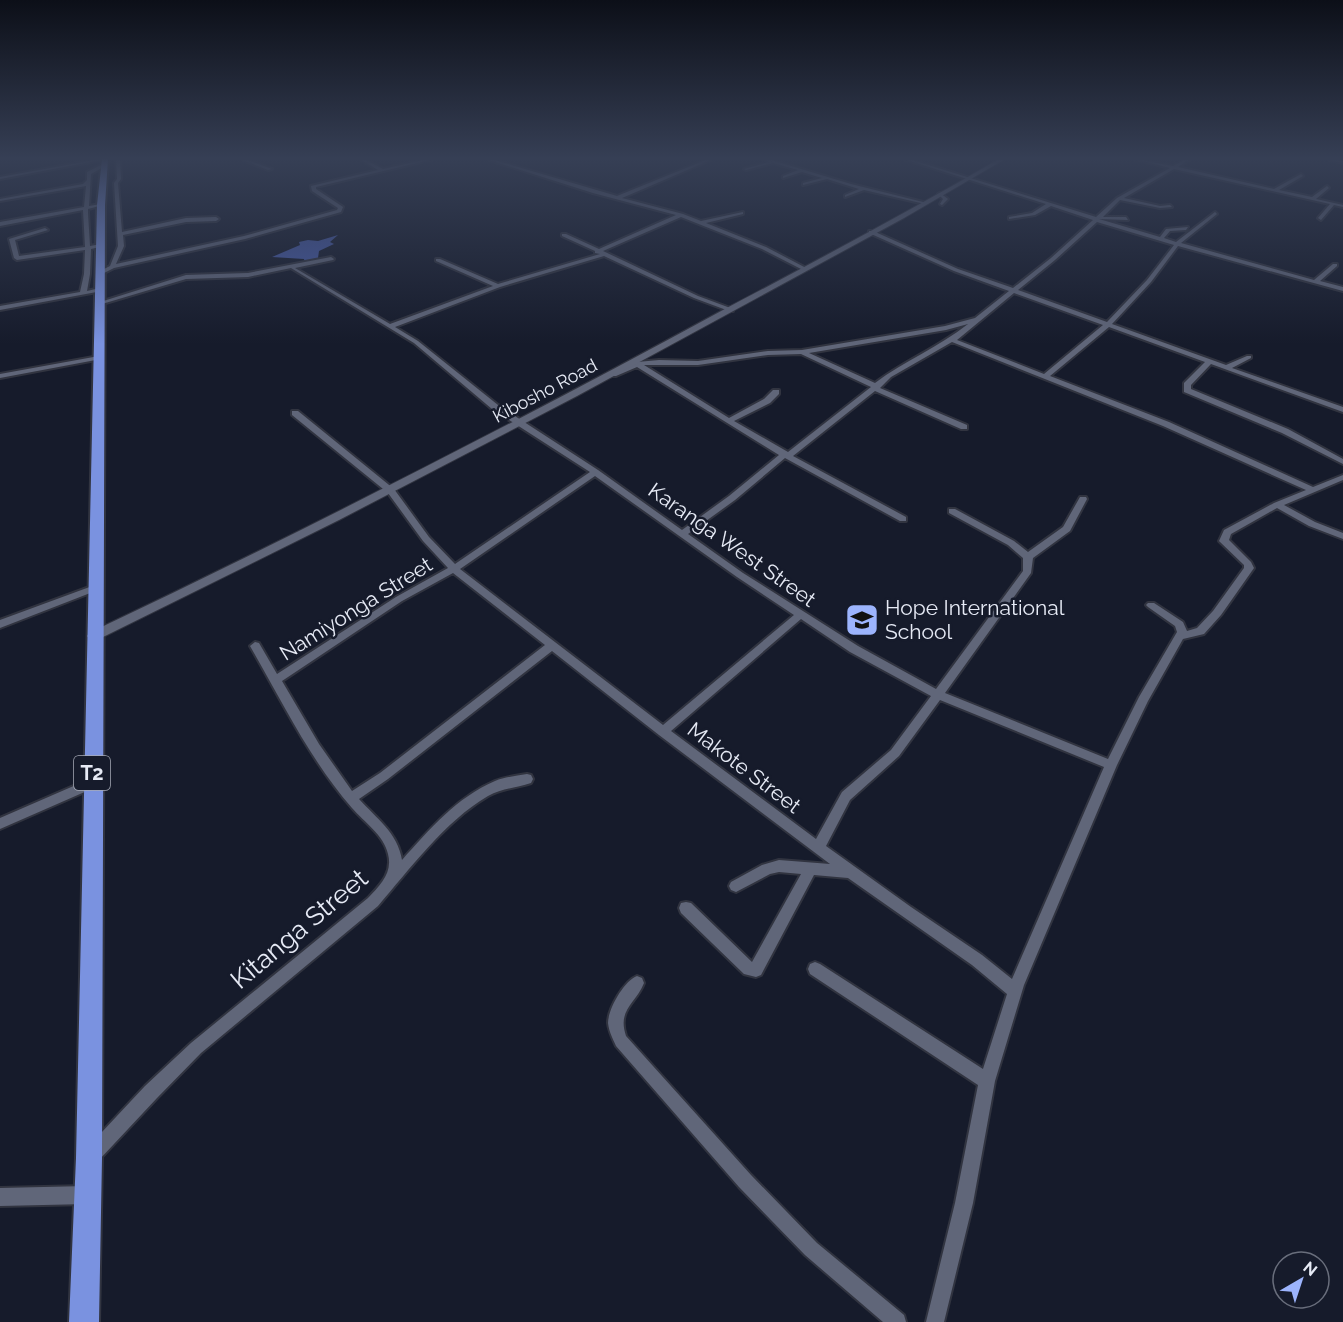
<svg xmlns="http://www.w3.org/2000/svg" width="1343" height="1322" viewBox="0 0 1343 1322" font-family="Raleway,sans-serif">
	<rect width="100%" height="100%" fill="#161b2b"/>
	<polygon fill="#465aa5" points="338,235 330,242 334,244 319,251 318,258 305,263 304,259 272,257 300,245 299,242 308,240 318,241"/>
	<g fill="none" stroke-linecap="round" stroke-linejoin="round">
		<defs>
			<g id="minor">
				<polygon points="100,159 107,159 0,179 0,177"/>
				<polygon points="116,159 120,159 121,179 118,183 122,232 186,218 216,217 219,219 216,221 186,222 123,235 124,246 116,264 244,236 337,210 338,208 312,191 311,186 378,170 360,159 364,159 383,169 428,159 434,159 316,187 316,189 343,207 341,212 245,239 114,268 100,275 98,274 98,272 110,266 118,246 114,183 117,179"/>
				<polygon points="240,159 245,159 272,169 268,170"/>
				<path d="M486,159H491L617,196L708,159H713L622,198L683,214L701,221L743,212V214L706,223L766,247L808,269L803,270L762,249L681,217L603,251L698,296L733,309V311H729L694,298L604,256L500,287L395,327L418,341L498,405L598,470L682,530L729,496L779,455L637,367L616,376H612V374L637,362L659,360L698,361L768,351L802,350L945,326L975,318L1009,291L954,271L869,233V231H873L958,269L1013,288L1051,258L1093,220L1051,206L1035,215L1009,219V217L1032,213L1046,204L904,159H909L1096,217L1117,198L1170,168L1135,159L1173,166L1186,159H1190L1178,167L1274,189L1301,174L1303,176L1279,190L1312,197L1327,186L1329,188L1316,199L1343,205V207L1334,205L1321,220L1318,218L1330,204L1174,169L1124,198L1160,206L1170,205L1172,207L1160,208L1120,200L1103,217H1126L1128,220L1099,219L1160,237L1166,229L1188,227L1186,230L1170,231L1164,238L1176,242L1215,212L1217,214L1181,243L1314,280L1333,264H1337V266L1320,281L1343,287V291L1178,246L1151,282L1112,324L1226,365L1247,356H1251V358L1232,368L1343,407V412L1211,364L1191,385V389L1288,429L1343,459V464L1282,433L1184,392V383L1205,362L1109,327L1050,376L1169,422L1313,487L1343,475V480L1284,505L1315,522L1343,533V539L1309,526L1277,508L1231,534L1229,540L1251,562L1254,568L1221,615L1204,634L1183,639L1148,701L1117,765L1024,985L995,1081L973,1203L944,1322H926L955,1203L978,1085L810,974L808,969L810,964L815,962L820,964L983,1069L1007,994L972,965L848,878L814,875L761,975L756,977L744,974L681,913L679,908L681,903L686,902L691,903L752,962L801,874L779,872L770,874L736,892L731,890L729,886L731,882L762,865L779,860L830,864L659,735L552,651L388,779L359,799C376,818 398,833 402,860C429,830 457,797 495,781C505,777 516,776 527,774L531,775L533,779L531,783C516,788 502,788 488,796C445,821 409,870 378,906L201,1053L157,1098L99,1160L93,1162L87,1160L85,1154L87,1148L145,1086L191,1043L368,898C380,885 393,873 388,854C384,835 364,822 352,808C310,760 282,701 250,646L255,642L259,643L277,674L396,597L448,568L423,541L388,493L292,415V411H298L394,489L429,537L455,564L590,472L492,409L414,343L291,268L248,277L186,279L102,304L97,303L186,275L248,273L331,257L334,259L333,260L295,268L390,324L493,286L436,261V259H440L498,284L600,254L595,253V251L562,236V234H566L599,249L676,215L593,193ZM1097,222L1174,245L1147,280L1107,322L1018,290L1055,260ZM1014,293L1103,325L1044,374L957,340ZM968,324C939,347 904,361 875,383L809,353L946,330ZM952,342L1163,426L1306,490L1274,503L1224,530L1219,541L1244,565V568L1213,611L1197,628L1187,631L1183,622L1154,603H1148L1146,605L1148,607L1175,626L1177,632L1139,697L1108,759L945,693L1031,573L1033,558L1070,531L1087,499L1086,497H1080L1063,527L1028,552L1014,541L955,509H949V513L1008,545L1023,558V571L936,689L858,646L743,573L688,534L735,500L785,458L900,521H906V517L793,456L875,391L961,429H967V425L880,388L891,377ZM801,354L871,387L788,452L734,421L770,403L779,394V390H773L764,399L729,418L644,365H698L768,355ZM595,476L737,577L794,615L663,725L460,569ZM453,573L545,645L380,773L352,791L319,744L282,681L402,601ZM801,619L850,652L931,696L891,750L842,792L816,839L671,731ZM940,700L1104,767L1012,979L982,955L911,907L826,846L850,800L899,756Z"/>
				<polygon points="763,159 768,159 851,184 927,203 925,204 864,190 845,197 845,195 859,189 827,179 803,185 803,183 822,178 802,172 783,178 783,176 798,170 773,163 746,170 744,169 769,162"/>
				<polygon points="1329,159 1343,161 1343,163 1329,160"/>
				<polygon points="101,165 105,166 91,174 89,206 101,204 103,205 88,209 88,213 90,246 101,244 104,246 91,249 90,274 87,291 100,288 102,289 102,291 0,310 0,306 80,292 84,274 85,250 17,260 14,258 9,239 45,228 48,230 15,240 19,256 85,247 83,210 0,226 0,222 84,207 86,186 0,201 0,199 83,184 87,180 87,172"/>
				<polygon points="940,193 948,199 942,205 940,204 943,199 938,194"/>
				<polygon points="99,356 101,357 101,359 0,378 0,374"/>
				<polygon points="95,585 100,588 98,590 0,628 0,620"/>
				<polygon points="92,778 96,779 98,783 96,787 0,829 0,818"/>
				<path d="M637,976L642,978L644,983C636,1004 617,1009 626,1036L751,1175L817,1243L904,1315L906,1322H883L805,1255L739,1187L616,1046C613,1039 609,1032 608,1023C608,1009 624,981 637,976Z"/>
				<polygon points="87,1186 93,1189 96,1195 93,1201 87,1204 0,1206 0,1188"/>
			</g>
			<path id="tertiary" d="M999,159H1005L904,218L577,396L339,520L99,639H89L87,636L89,633C304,531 515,423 723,310C816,261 908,212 999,159Z"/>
			<polygon id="trunk" points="102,159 108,159 105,205 102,1158 99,1322 69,1322 76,1158 97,205"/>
		</defs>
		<use href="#minor" stroke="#313440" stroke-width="4"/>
		<use href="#tertiary" stroke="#313440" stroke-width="2"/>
		<use href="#trunk" stroke="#313440" stroke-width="4"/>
		<use href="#minor" fill="#606679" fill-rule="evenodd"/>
		<use href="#tertiary" fill="#606679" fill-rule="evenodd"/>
		<use href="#trunk" fill="#7a92e0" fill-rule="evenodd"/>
	</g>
	<linearGradient id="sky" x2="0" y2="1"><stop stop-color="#0c0f18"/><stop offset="0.46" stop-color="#363f55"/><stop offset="1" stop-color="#363f55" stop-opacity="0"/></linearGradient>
	<rect width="1343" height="344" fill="url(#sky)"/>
	<defs>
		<symbol id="school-square" viewBox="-11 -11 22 22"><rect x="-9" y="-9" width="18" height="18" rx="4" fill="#9cb4fd" stroke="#161b2b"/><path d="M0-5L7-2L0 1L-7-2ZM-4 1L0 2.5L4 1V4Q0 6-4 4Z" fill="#111"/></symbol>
	</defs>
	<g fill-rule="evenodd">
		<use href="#school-square" x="843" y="601" width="38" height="38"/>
	</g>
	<g text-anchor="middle" stroke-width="5" stroke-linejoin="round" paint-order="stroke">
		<g font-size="18" fill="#e6eaf5" stroke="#161b2b">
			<text transform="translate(545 391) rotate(-28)" y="6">Kibosho Road</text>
		</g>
		<rect fill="#161b2b" stroke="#a8acb8" stroke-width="1.5" x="74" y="756" width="36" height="34" rx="4.5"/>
		<g font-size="20" font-weight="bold" fill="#e6eaf5">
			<text x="92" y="780">T2</text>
		</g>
		<g font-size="21" fill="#e6eaf5" stroke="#161b2b">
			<text transform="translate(732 545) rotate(35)" y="7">Karanga West Street</text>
			<text transform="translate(356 609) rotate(-32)" y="7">Namiyonga Street</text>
			<text transform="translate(744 768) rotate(37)" y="7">Makote Street</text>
		</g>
		<g font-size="21" fill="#e6eaf5" stroke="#161b2b" text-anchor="start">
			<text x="885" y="615">Hope International<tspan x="885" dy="24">School</tspan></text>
		</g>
		<g font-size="26" fill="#e6eaf5" stroke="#161b2b">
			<text transform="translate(299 929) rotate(-40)" y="9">Kitanga Street</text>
		</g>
	</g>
	<g transform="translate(1301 1280) rotate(39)"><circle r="28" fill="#161b2b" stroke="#696e7c" stroke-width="1.5"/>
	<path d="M0-4.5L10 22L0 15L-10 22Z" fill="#9cb4fd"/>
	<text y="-9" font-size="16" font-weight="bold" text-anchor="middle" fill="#e6eaf5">N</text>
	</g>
</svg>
